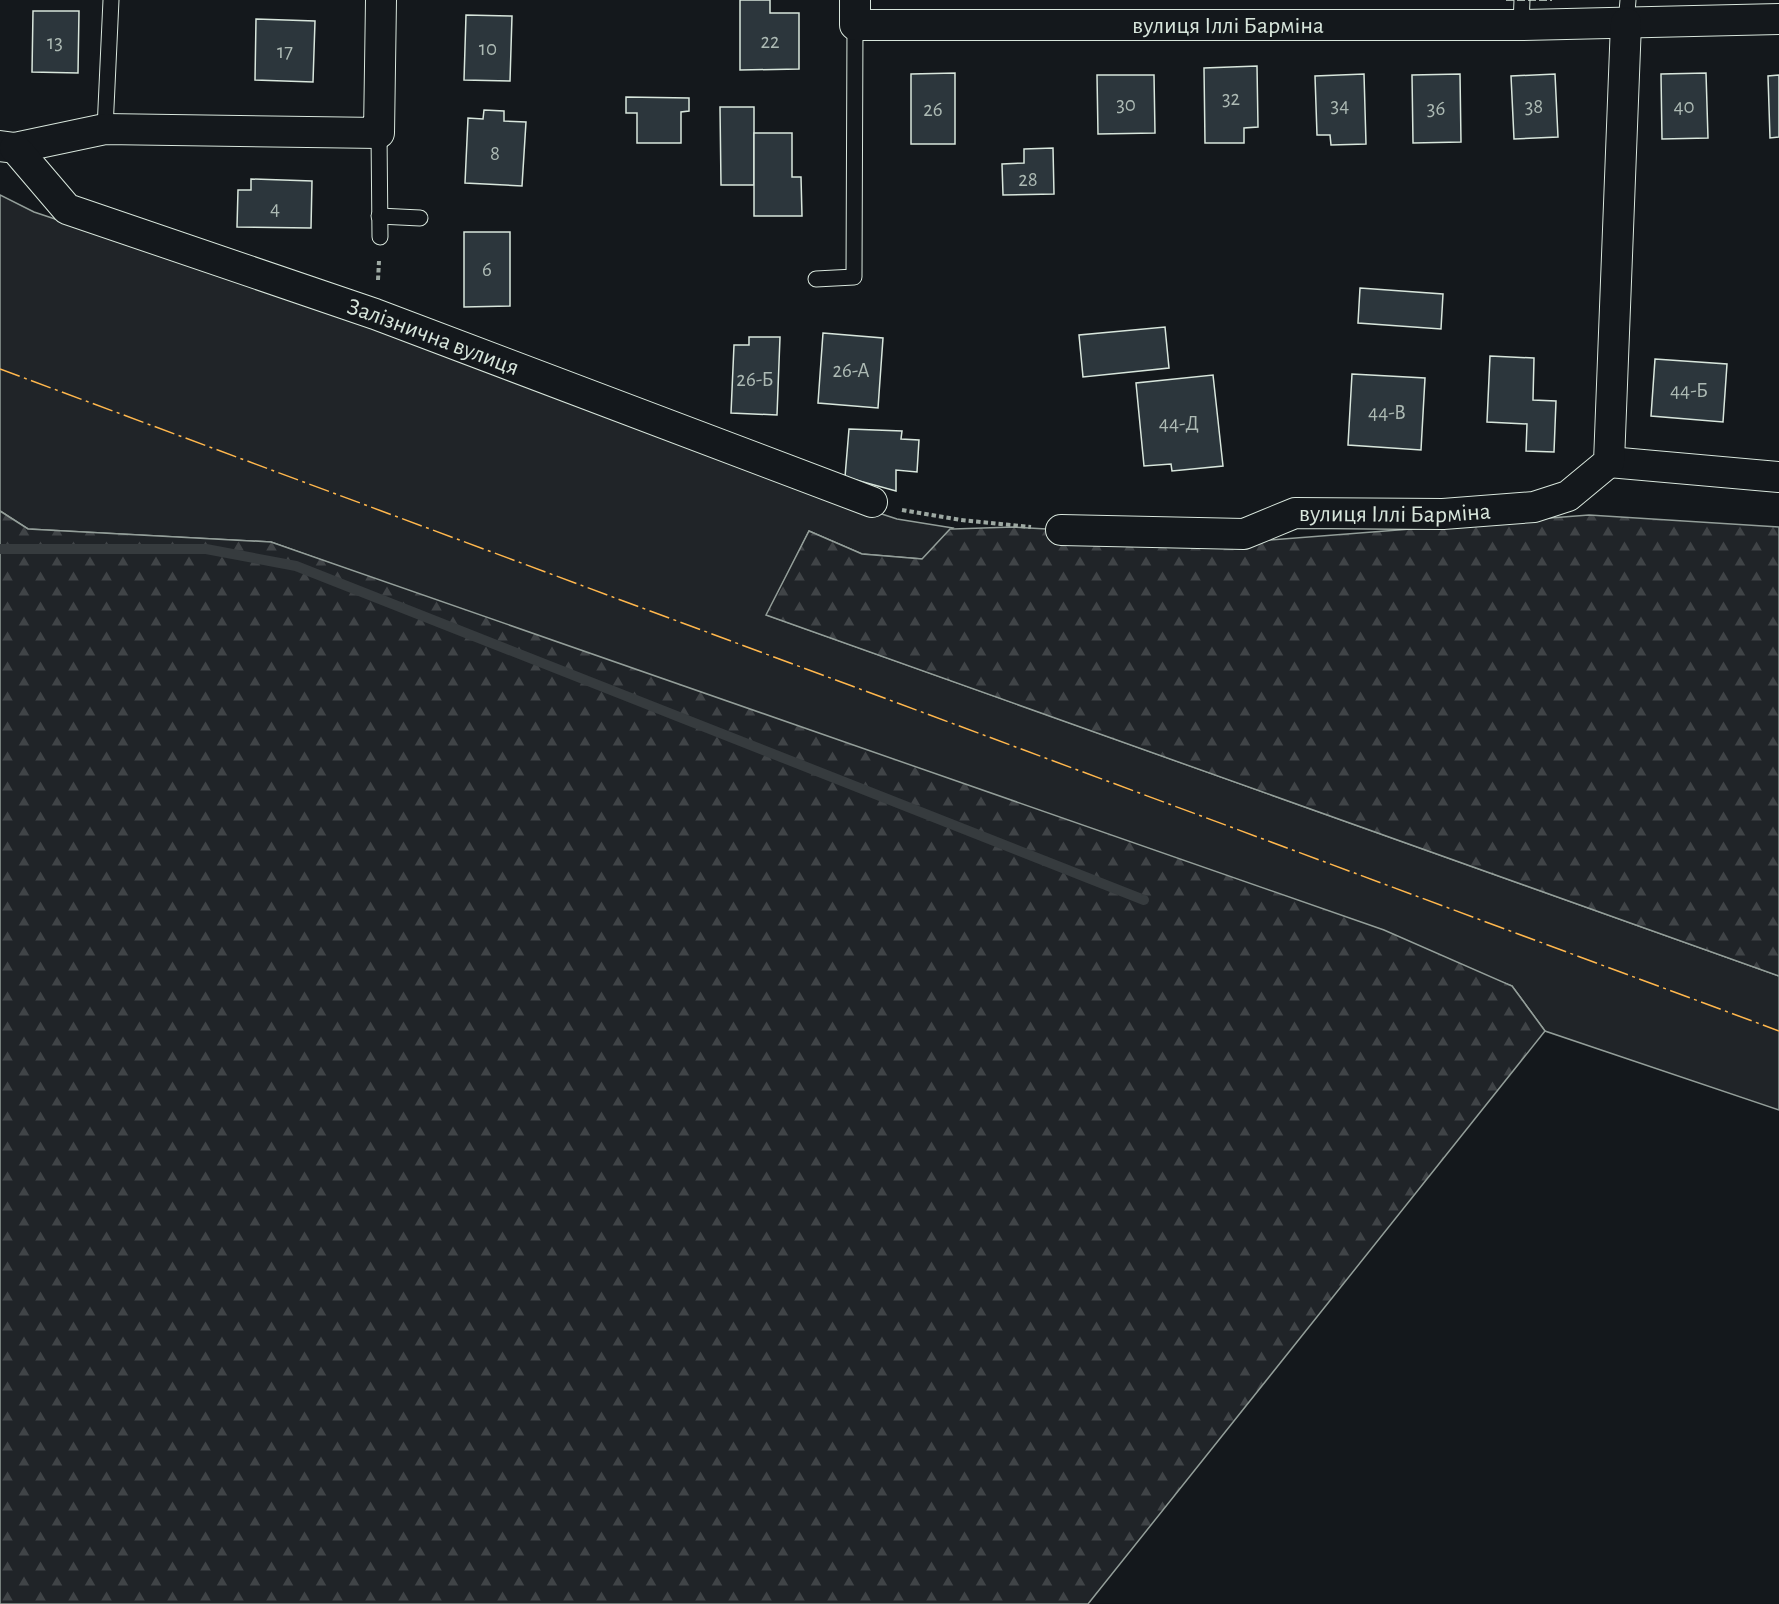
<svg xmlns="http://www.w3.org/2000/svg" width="1779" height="1604" viewBox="0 0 1779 1604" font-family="'Alegreya Sans',sans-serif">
	<defs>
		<pattern id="forest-firs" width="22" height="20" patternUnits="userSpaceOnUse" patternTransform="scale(1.5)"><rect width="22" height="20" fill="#202428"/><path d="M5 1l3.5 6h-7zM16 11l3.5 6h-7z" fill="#404447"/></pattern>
	</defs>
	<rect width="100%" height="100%" fill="#14181c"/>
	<polygon fill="#202428" stroke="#939e99" stroke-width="1.5" points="0,195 34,212 296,299 796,486 897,519 953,528 923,559 862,554 809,531 767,615 1779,976 1779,1110 1545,1031 1512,986 271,542 28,529 0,511"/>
	<g fill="url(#forest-firs)" stroke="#939e99" stroke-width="1.5">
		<polygon points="0,511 28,529 271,542 1384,930 1512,986 1545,1031 1088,1604 0,1604"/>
		<polygon points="1589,515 1779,527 1779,976 766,615 809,531 862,554 922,559 950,529 953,529 1013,527 1257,541"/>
	</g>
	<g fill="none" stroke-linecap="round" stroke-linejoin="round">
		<polyline stroke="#363b3e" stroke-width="10" points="0,549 206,549 296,566 1144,900"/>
	</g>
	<g fill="#2c363c" stroke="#d8e6dc" stroke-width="1.5">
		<polygon points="740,0 770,0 770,13 799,13 799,69 740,70"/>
		<polygon points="33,11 79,11 78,73 32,72"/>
		<polygon points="466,15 512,16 510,81 464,80"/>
		<polygon points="256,19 315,21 313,82 255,80"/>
		<polygon points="1257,66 1258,127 1244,128 1244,143 1205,143 1204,68"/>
		<polygon points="955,73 955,144 911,144 911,74"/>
		<polygon points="1706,73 1708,138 1662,139 1661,74"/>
		<polygon points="1364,74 1366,144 1331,145 1330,135 1317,135 1315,76"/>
		<polygon points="1460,74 1461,142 1413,143 1412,75"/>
		<polygon points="1555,74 1558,137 1514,139 1511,76"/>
		<polygon points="1097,75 1154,75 1155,133 1098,134"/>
		<polygon points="1779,75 1779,137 1770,138 1768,76"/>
		<polygon points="626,97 689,98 689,111 681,112 681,143 637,143 637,113 626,113"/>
		<polygon points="720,107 754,107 754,185 721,185"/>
		<polygon points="484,110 504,111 504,121 526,122 522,186 465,183 468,118 483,119"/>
		<polygon points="754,133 792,133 792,177 801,177 802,216 754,216"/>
		<polygon points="1053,148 1054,194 1003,195 1002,164 1024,163 1024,149"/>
		<polygon points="251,179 312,181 311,228 237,227 238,190 251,190"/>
		<polygon points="464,232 510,232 510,306 464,307"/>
		<polygon points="1360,288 1443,294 1441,329 1358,323"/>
		<polygon points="1165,327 1169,368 1083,377 1079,335"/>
		<polygon points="823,333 883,338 878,408 818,403"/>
		<polygon points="749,337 780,337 777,415 731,413 734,345 749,345"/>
		<polygon points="1490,356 1534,358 1533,400 1556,401 1554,452 1526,451 1527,424 1487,422"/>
		<polygon points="1655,359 1727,364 1723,422 1651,416"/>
		<polygon points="1352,374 1425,378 1421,450 1348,445"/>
		<polygon points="1213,375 1223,466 1172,471 1171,464 1144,466 1136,383"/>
		<polygon points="849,429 902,431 901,439 919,440 917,472 896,470 896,491 845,477"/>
	</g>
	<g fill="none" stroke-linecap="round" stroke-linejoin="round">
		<defs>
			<g id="service">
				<polyline points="1626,23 1628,0"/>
				<polyline points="1521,25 1522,0"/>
				<polyline points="105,129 111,0"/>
				<polyline points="379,133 380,237"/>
				<polyline points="379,216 420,218"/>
				<polyline points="816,279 854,277 855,25"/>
			</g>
			<g id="minor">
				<path id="s1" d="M855,0V25H1521L1779,19"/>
				<polyline points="0,146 15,148 105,129 379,133 381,0"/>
				<path id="s2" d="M15,148L67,209L375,314L872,502"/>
				<polyline points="1609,462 1779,477"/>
				<path id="s3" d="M1061,530L1244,534L1295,513L1443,514L1534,507L1568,496L1609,462L1626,23"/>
			</g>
		</defs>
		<use href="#service" stroke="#d8e6dc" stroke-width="17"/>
		<use href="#minor" stroke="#d8e6dc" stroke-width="32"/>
		<g stroke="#9da8a2" stroke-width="4" stroke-dasharray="4.5 3" stroke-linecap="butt">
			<polyline points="378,280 379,261"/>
			<polyline points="902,510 961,520 1031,527"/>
		</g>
		<use href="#service" stroke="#14181c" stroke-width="15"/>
		<use href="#minor" stroke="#14181c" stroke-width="30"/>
		<polyline stroke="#d8e6dc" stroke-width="1.5" stroke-dasharray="8 3" stroke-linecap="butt" points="1506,0 1552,0"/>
		<polyline stroke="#ffb74d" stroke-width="1.5" stroke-dasharray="21 4.5 3 4.5" stroke-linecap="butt" points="0,369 1779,1031"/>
	</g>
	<g text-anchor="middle" stroke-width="4.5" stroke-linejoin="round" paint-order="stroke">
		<g font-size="21" fill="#adbab4">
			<text x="770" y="48">22</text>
			<text x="55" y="49">13</text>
			<text x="488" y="55">10</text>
			<text x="285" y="58">17</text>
			<text x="1231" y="105">32</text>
			<text x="1126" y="111">30</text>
			<text x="1340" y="112">34</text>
			<text x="1534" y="113">38</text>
			<text x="1684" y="113">40</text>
			<text x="1436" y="115">36</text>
			<text x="933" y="116">26</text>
			<text x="495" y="160">8</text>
			<text x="1028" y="186">28</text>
			<text x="275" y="215">4</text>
			<text x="487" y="276">6</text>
			<text x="851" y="377">26-А</text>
			<text x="755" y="386">26-Б</text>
			<text x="1689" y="397">44-Б</text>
			<text x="1387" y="419">44-В</text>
			<text x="1179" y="430">44-Д</text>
		</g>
		<g font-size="24" fill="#d8e6dc" stroke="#14181c">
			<text dy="8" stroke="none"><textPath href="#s1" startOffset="398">вулиця Іллі Барміна</textPath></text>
			<text dy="8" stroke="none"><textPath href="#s2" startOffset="468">Залізнична вулиця</textPath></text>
			<text dy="8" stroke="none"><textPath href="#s3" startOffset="338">вулиця Іллі Барміна</textPath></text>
		</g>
	</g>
</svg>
